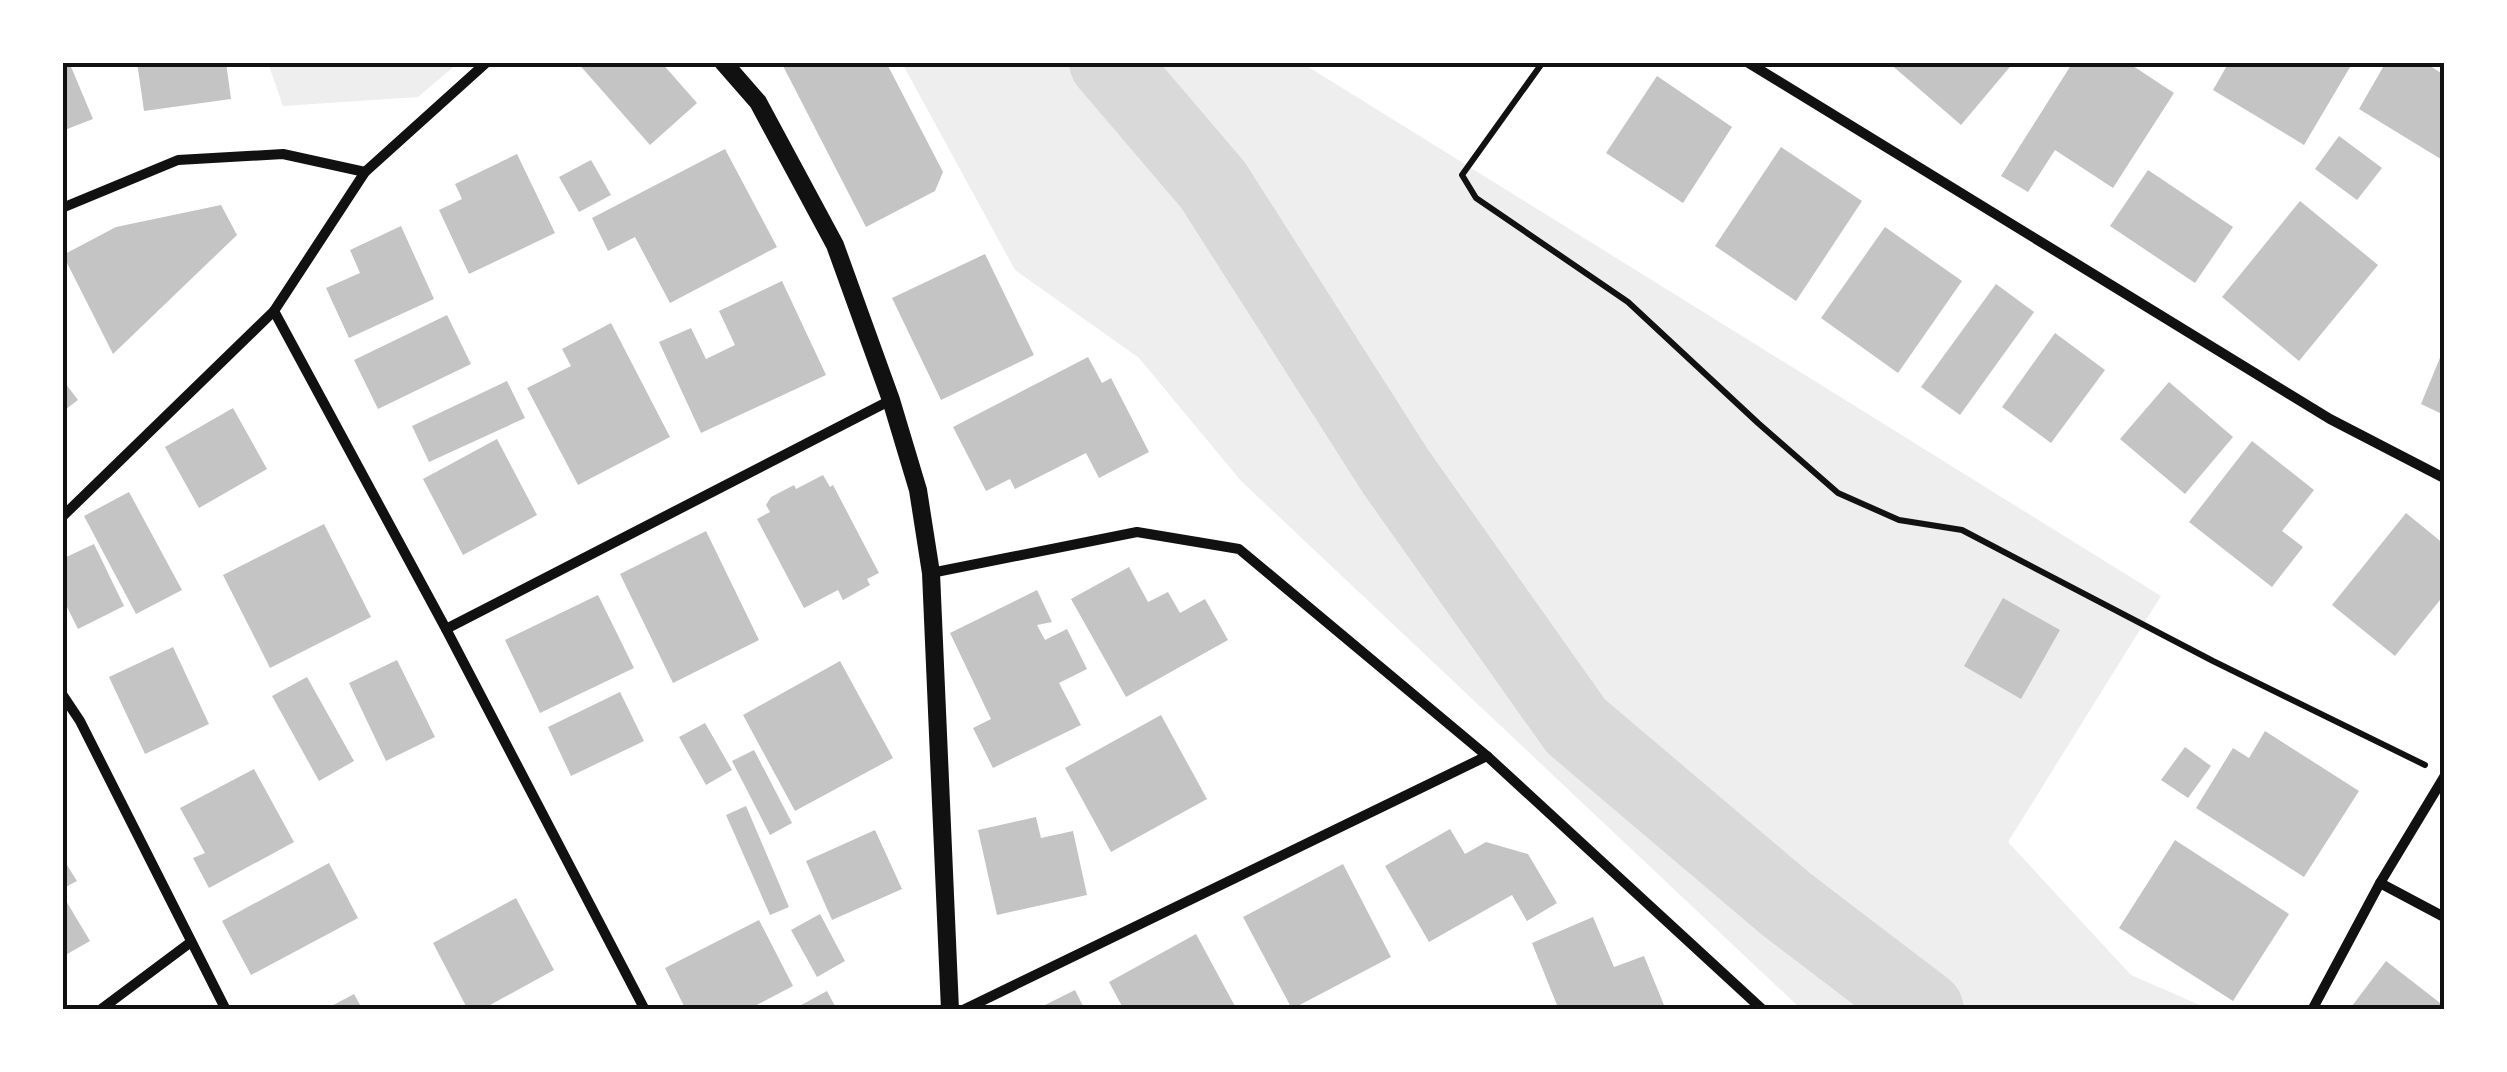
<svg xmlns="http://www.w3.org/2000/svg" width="2507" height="1072" viewBox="0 0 2507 1072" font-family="'Space Grotesk',sans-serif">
	<rect width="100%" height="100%" fill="#fff"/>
	<g fill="#eee">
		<polygon points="268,63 268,62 458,63 418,97 283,106"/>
		<polygon points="902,63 1302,63 2161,596 2008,842 2131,975 2209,1009 1801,1009 1241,481 1139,358 1015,270"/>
	</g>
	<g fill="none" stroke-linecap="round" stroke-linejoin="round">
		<polyline stroke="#d9d9d9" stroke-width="78" points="1108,62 1213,185 1396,472 1576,726 1786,904 1925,1010"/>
	</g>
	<g fill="#c4c4c4">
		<polygon points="62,62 69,62 93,119 62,131"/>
		<polygon points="137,62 226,62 231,99 144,111"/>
		<polygon points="577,62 661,62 697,103 650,145"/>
		<polygon points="781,62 886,62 943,172 935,191 866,227"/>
		<polygon points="1888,62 2014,62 1961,125"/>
		<polygon points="2073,62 2127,62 2174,93 2113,188 2055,150 2028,192 2001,176"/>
		<polygon points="2229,62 2353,62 2304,145 2213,90"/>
		<polygon points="2386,62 2424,62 2444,75 2444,161 2359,109"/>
		<polygon points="1657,76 1732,127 1683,203 1606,153"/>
		<polygon points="2339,136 2382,168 2357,200 2315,169"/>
		<polygon points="1781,147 1862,201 1796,301 1715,246"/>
		<polygon points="725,149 777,247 670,303 635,237 608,251 592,218"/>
		<polygon points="517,154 555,233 469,274 439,210 462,199 455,184"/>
		<polygon points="591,160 611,195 579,212 559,177"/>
		<polygon points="2148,170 2233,227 2195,283 2110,226"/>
		<polygon points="2300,201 2378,265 2299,361 2222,297"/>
		<polygon points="221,205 237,235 113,354 63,255 116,227"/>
		<polygon points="401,226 434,299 349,338 326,288 360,273 350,250"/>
		<polygon points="1885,227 1962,281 1898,373 1821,318"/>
		<polygon points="985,254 1034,355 941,400 892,298"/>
		<polygon points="782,281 826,375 701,433 659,342 691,328 706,359 735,345 719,311"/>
		<polygon points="1996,284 2034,312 1960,415 1921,387"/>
		<polygon points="447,315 471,364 378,409 354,360"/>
		<polygon points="611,323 670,437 578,485 527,388 571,366 562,349"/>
		<polygon points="2055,333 2105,370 2051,443 2002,407"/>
		<polygon points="2444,348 2444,415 2421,404"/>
		<polygon points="1088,357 1102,383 1111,378 1149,452 1099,478 1086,453 1015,489 1010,479 986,491 953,427"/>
		<polygon points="62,379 78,400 62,412"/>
		<polygon points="507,381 525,418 429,462 412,426"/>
		<polygon points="2169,382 2233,437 2185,494 2120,439"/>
		<polygon points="233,408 267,469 199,508 165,447"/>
		<polygon points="497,439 537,515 463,555 423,479"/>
		<polygon points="2252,441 2314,490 2282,531 2303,547 2272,587 2189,522"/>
		<polygon points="823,475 830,487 833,485 879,573 867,579 870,585 843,600 838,590 804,608 757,519 770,512 766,505 771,497 794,485 796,489"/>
		<polygon points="129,492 182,590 136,614 84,516"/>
		<polygon points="2406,513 2444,544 2444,595 2395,656 2332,605"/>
		<polygon points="324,524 371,617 270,668 223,575"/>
		<polygon points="706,531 759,640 673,683 620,574"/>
		<polygon points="94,544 124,606 78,629 62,597 62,559"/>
		<polygon points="1129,567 1148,602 1168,592 1180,613 1205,599 1228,640 1126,697 1071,599"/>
		<polygon points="1037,590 1052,622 1037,625 1045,640 1067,629 1087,669 1059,683 1081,725 993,768 973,728 991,719 950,633"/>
		<polygon points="598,595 634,668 540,713 505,640"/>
		<polygon points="2003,598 2060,630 2021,699 1964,666"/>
		<polygon points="173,647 209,724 145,754 109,677"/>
		<polygon points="397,660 435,737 386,761 349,683"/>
		<polygon points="840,661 893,758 795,811 743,715"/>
		<polygon points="307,677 354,761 319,781 272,696"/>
		<polygon points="620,692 644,741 571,776 548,727"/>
		<polygon points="1161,715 1207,799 1111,852 1065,768"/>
		<polygon points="705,723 732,770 706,785 679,737"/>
		<polygon points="2265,731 2359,791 2304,877 2196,808 2233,748 2249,758"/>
		<polygon points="2185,747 2211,766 2188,798 2161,780"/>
		<polygon points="754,750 792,823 770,835 732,761"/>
		<polygon points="254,769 294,842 209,888 193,858 205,853 180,808"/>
		<polygon points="746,806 789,907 770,915 726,815"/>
		<polygon points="1036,817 1041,838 1073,831 1087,895 997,915 978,830"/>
		<polygon points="1450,829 1465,854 1486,842 1528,854 1557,903 1527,921 1512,895 1429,942 1385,866"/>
		<polygon points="875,830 902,889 832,920 806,861"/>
		<polygon points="2175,840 2289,914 2233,1001 2119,928"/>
		<polygon points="62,857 77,881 62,889"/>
		<polygon points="329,863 358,918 251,975 222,921"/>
		<polygon points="1343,864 1391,957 1292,1009 1243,917"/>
		<polygon points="62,894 90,941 62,957"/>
		<polygon points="516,898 554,970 481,1010 468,1010 433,943"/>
		<polygon points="820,914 845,961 817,977 791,930"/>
		<polygon points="1593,917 1614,967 1644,956 1666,1010 1559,1010 1532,943"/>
		<polygon points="759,920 793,986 747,1010 686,1010 665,968"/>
		<polygon points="1196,934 1237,1010 1124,1010 1109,982"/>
		<polygon points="2386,961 2444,1006 2444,1010 2349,1010"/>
		<polygon points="1075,990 1085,1010 1035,1010"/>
		<polygon points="827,991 837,1010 792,1010"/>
		<polygon points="354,994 363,1010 324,1010"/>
	</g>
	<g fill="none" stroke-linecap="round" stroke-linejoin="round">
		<polyline stroke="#111" stroke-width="6" points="1543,62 1462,175 1476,198 1628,302 1758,423 1838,493 1899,520 1962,530 2213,661 2425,765"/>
		<g stroke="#111" stroke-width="10">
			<polyline points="1747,62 2330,419 2444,478"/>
			<polyline points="62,208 178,160 283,154 365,172"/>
			<polyline points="274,311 446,629 645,1010"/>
			<polyline points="62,517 274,311 365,172 487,62"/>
			<polyline points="931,573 1137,532 1239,549 1487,756 1763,1010"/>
			<polyline points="446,629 891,400"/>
			<polyline points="62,694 80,721 226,1010"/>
			<polyline points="2380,883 2444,917"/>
			<polyline points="100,1010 191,942"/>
			<polyline points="963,1010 1487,756"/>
			<polyline points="2312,1010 2380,883 2444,777"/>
		</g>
		<polyline stroke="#111" stroke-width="18" points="723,62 758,102 835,245 891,400 918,490 931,573 950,1010"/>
	</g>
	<rect width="2507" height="1072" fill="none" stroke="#ffffff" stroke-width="130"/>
	<rect x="65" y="65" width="2377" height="942" fill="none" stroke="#111" stroke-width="4"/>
</svg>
